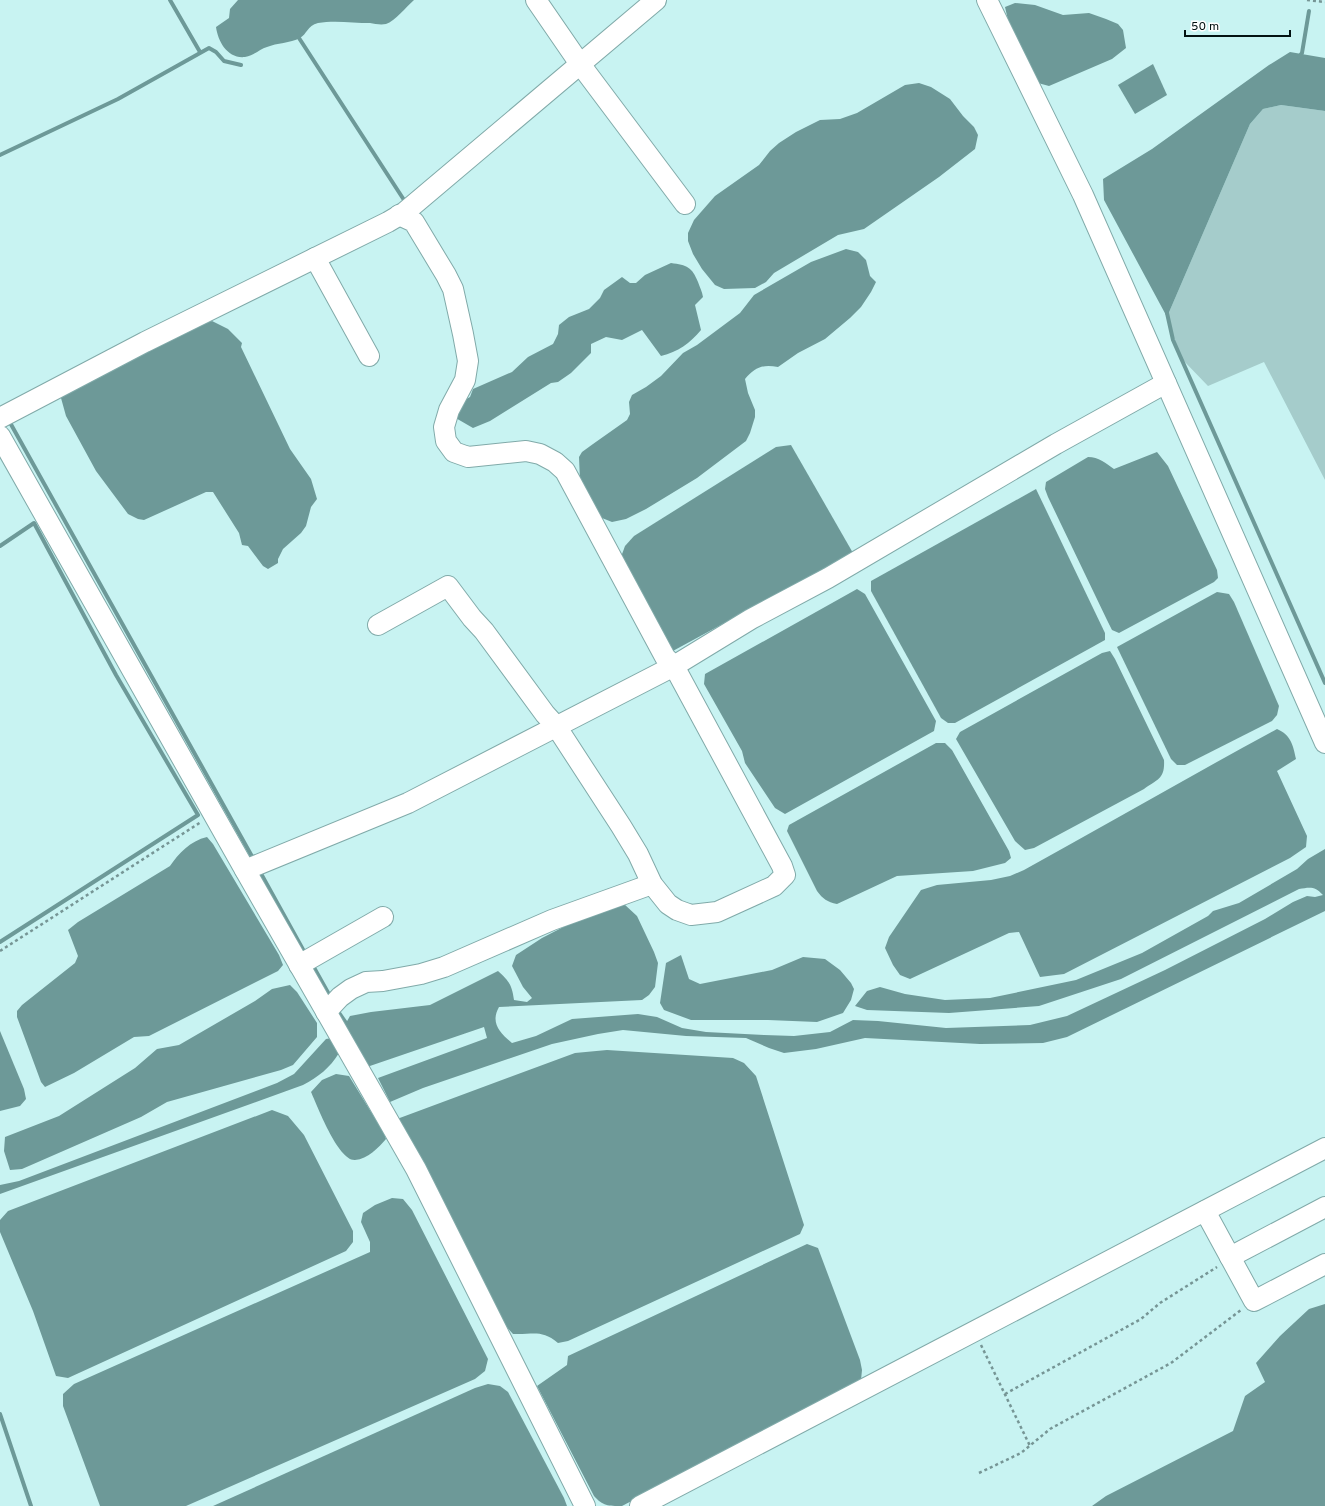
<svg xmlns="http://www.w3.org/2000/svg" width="1325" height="1506" viewBox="0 0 1325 1506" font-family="Overpass,sans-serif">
	<rect width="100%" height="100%" fill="#c8f3f2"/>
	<polygon fill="#a5cccb" points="1281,105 1325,111 1325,480 1264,362 1208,386 1181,358 1167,317 1250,124 1263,109"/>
	<g fill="#6d9998">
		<path d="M238,0H414C406,7 395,21 386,24C381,25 375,24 370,23C354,23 334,20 318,23C307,26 307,34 300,38C290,43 277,43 267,47C259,49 254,56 245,57C228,59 218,42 216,27L229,18L230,9Z"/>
		<polygon points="1015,3 1035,5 1063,15 1089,13 1106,19 1118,24 1123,30 1126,48 1112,59 1049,86 1038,83 1008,20 1005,7"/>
		<polygon points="1290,52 1325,58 1325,111 1281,105 1263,109 1250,124 1167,317 1104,200 1103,179 1152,149 1269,65"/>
		<polygon points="1153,64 1167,95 1135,114 1118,85"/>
		<polygon points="919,83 931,87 950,99 963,116 974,127 978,135 975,149 939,177 864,229 838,235 774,273 766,282 755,288 724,289 715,285 702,269 693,254 688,241 688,233 694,220 715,196 759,165 770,151 779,143 796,132 820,120 840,119 857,113 905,85"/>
		<path d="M846,249L858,252L866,260L870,276L876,282L871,292L861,307L850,318L825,339L798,353L778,367C763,364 755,367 745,379L748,393L755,410V417L750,433L746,441L697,478L646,509L626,519L612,522L597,516L580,481L579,457L582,452L593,444L627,420L630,414L629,402L632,395L646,387L661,376L683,353L697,345L740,313L754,295L811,262Z"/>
		<path d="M671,263C687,265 692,267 698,282C700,288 702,291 703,297L695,305L701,330C690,343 678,352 661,356L642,330L622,340L606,337L591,344V353L571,373L558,382L551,383L490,421L473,428L454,417L461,402L470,397L473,389L512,372L528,357L553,344L558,334L559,325L569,317L589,309L600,298L604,290L622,277L630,283H636L645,275Z"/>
		<polygon points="212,321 228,329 242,343 241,347 290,449 311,479 317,499 311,507 306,526 301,533 283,549 278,559 278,563 268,569 263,566 248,546 242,545 239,533 213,492 206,492 144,520 138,519 128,514 96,471 66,416 61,398 64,394 200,325"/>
		<polygon points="791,445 853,553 671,652 621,557 625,546 634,536 776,447"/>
		<path d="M1157,452L1168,466L1217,570L1218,578L1214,582L1119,633L1112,630L1107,620L1048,497L1045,489L1046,482L1088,457C1099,457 1105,463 1114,469Z"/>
		<polygon points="1036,489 1105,633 1105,640 955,723 948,723 941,718 871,591 871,581"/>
		<polygon points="857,589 865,594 936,721 934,731 785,814 775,808 745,763 742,751 704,684 705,674"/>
		<polygon points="1217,592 1229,594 1234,602 1279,706 1277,715 1272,721 1185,765 1177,765 1171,759 1117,647"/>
		<path d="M1110,651L1115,659L1164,760C1165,779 1158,779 1144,789L1034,848L1025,850L1015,841L956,739L960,732L1102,653Z"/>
		<path d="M1277,729C1291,735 1293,745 1296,759L1277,771L1307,836L1306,847L1290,858L1064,974L1040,977L1019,932L1009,933L910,979L900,975L893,965L885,948L889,937L921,890L937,885L991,880L1010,876L1024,870C1109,823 1192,775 1277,729Z"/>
		<path d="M936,743H945L952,750L1009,851L1011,858L1005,863L973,871L897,876L837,904C827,902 823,899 817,891L787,831L789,825Z"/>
		<path d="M207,837L213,844L279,955L283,965L278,971L149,1036L134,1037L74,1073L45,1087L41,1082L17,1017V1011L22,1005L75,963L78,956L68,930L78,922L170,866C179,853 190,841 207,837Z"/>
		<path d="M1325,849V911L1067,1037L1043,1043L980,1044L865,1038L816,1049L784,1053L769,1048L746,1038L686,1036L623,1030L598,1034L552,1044L423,1088L390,1102L378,1078L487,1038L484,1027L364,1068L345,1031L346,1023L350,1016L371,1012L430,1005L498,971C509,981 512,985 514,1000L527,1002L532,998L523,987L512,966L516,955L542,938L608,904H624L637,916L654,952L658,963L655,987L649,995L642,1000L499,1007C490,1023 500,1033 512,1043L536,1036L572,1019L638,1014L657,1017L682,1028L706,1032L764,1035L794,1036L830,1032L853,1020L878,1021L946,1028L1030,1025L1067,1016L1165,970L1265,919L1293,902L1307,896L1315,897L1323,895C1315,886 1310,887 1299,889L1121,979L1039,1006L949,1013L867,1010L855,1006L867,991L880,987L905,994L945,1000L990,998L1076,980L1142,953L1208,916L1213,911L1239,903L1297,869L1308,859Z"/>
		<polygon points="681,955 689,979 700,984 772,970 803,957 825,959 840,970 851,983 854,989 851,1000 843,1013 817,1022 768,1020 691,1020 664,1010 660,1003 666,963"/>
		<polygon points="290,985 297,992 317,1023 317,1037 293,1065 281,1070 167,1102 141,1117 22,1169 10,1170 4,1151 5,1137 59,1116 135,1068 157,1049 179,1045 255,1001 272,989"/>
		<polygon points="0,1031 24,1089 26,1099 20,1106 0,1111"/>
		<path d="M332,1038L339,1053C330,1068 318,1077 303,1085L0,1194V1185L19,1181L277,1083L294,1074L326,1039Z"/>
		<path d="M607,1050L733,1058L744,1063L756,1076L804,1225L800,1234L568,1341L558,1343C541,1329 533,1335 513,1334L503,1323L397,1119L575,1053Z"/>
		<path d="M336,1074L349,1076L384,1133L386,1139C378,1148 368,1159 355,1160C338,1161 317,1105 311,1092L322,1080Z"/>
		<polygon points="272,1110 288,1116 304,1135 353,1231 353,1242 346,1251 68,1378 56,1376 33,1311 0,1232 0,1220 8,1211"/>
		<polygon points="392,1198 403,1199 412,1210 488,1359 485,1371 475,1379 186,1506 100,1506 63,1406 63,1394 74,1384 370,1252 370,1242 361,1222 363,1213 375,1205"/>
		<path d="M807,1244L818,1248L860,1360L862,1370L861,1380L622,1506C608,1506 603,1506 594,1496L537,1386L567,1365L568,1356Z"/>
		<polygon points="1325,1304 1325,1506 1092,1506 1106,1496 1233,1431 1245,1396 1265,1382 1256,1363 1280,1336 1309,1309"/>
		<polygon points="488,1384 500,1386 508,1392 564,1498 567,1506 213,1506 475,1388"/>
	</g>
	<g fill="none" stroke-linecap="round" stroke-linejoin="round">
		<g stroke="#6d9998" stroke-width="4">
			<polyline points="170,0 200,52"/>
			<polyline points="299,38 404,200"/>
			<polyline points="1299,57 1302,53 1309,11"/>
			<polyline points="0,155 118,99 209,48 216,52 224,61 241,65"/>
			<polyline points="1167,313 1173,340 1325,683"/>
			<polyline points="8,419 254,860"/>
			<polyline points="0,546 34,523 116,675 198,815 0,942"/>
			<polyline points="259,870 306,955"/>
			<polyline points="312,964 331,998"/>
			<polyline points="337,1010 346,1023"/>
			<polyline points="0,1414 31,1506"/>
		</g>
		<defs>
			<g id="minor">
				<polyline points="536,0 580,64 685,204"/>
				<polyline points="987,0 1083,195 1325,743"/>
				<polyline points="315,258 369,356"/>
				<polyline points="0,418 145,342 388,222 405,212 656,0"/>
				<polyline points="0,436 245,870 416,1169 585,1506"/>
				<polyline points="378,625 448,586 472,618 484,631 545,714 556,726 621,826 638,854 652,884 668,904 677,910 691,915 717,912 774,886 785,875 782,866 674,666 665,657 565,471 555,462 540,454 526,451 468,457 454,452 446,441 444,427 449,410 465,380 468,361 463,334 453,289 446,275 414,222 399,215"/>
				<polyline points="245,870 408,803 674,666 751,619 828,578 1056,444 1166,383"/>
				<polyline points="299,965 383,917"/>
				<polyline points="326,1012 340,997 351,989 366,982 383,981 421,974 444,967 552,920 652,884"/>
				<polyline points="1205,1211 1254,1301 1325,1264"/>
				<polyline points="1230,1257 1325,1207"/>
				<polyline points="640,1506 1325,1148"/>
			</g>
		</defs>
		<use href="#minor" stroke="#81aaa9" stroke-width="22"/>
		<g stroke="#769595" stroke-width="2.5" stroke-dasharray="3 3" stroke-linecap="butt">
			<polyline points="1307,0 1325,2"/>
			<polyline points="0,951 201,822"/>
			<polyline points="981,1345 1030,1446"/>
			<polyline points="1005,1394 1141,1319 1160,1303 1217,1267"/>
			<polyline points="979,1473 1021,1453 1050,1429 1171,1363 1241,1310"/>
		</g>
		<use href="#minor" stroke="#fff" stroke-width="20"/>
	</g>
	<path d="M1185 30v6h105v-6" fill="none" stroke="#031212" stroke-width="2"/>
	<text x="1191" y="30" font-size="12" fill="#031212" stroke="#ffffff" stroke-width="3" paint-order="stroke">50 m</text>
</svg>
